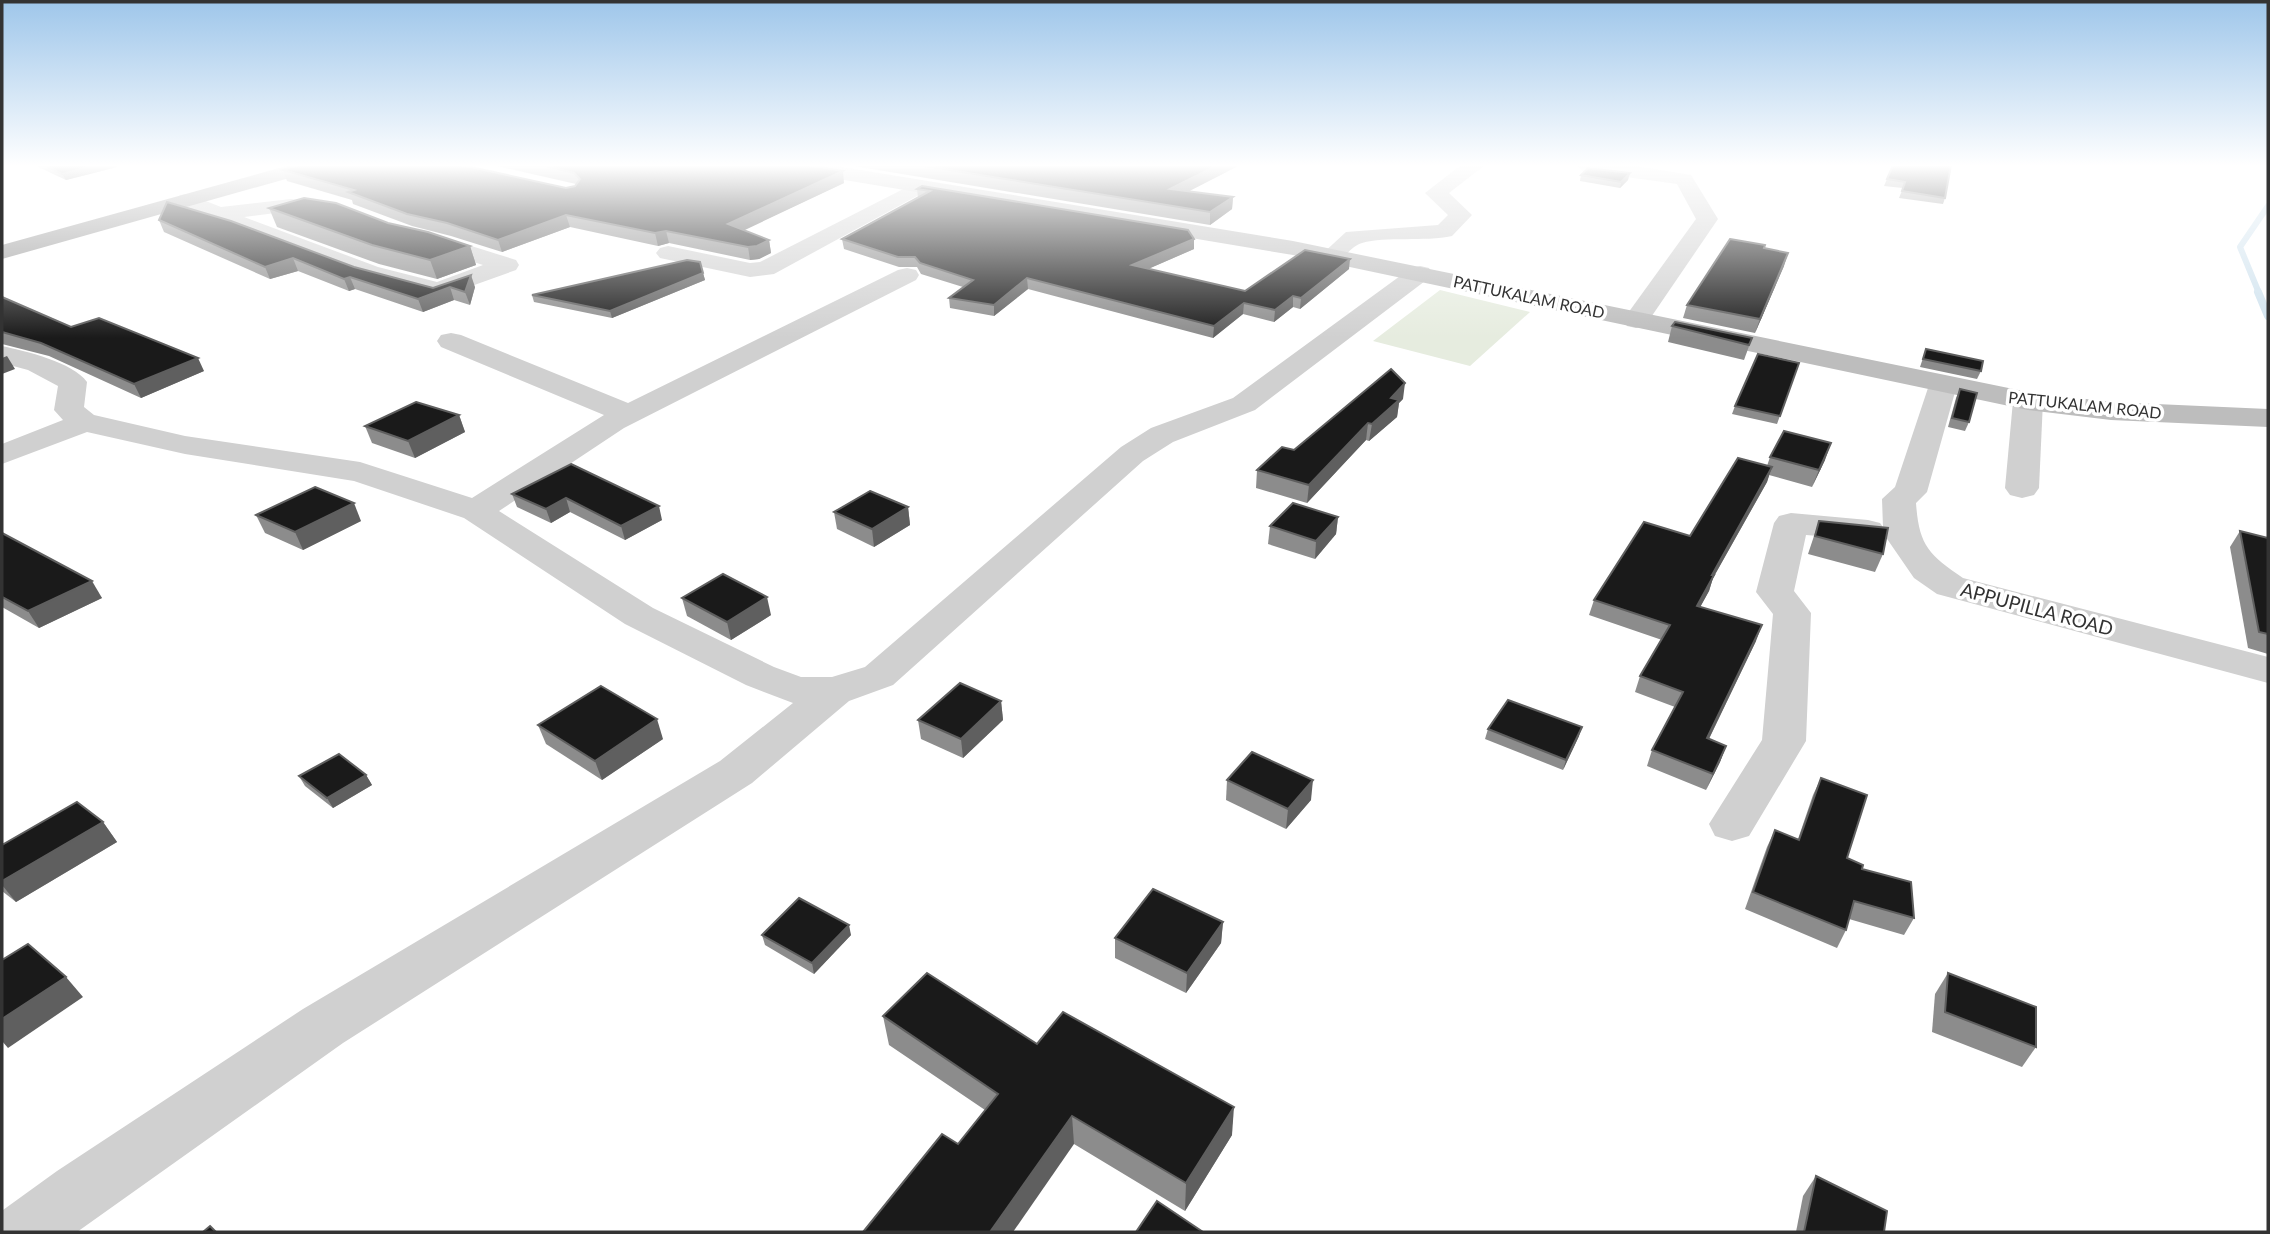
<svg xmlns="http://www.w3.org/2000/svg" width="2270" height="1234" viewBox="0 0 2270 1234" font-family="Lato,sans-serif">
	<rect width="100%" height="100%" fill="#fff"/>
	<polygon fill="#e6ecdf" points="1440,290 1530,312 1470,366 1373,341"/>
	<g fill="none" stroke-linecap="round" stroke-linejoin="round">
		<polyline stroke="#cfe2ee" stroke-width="6" points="2259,293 2240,247 2268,206"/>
		<polyline stroke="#cfe2ee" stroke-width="8" points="2258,292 2268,316"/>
		<g fill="#d0d0d0" fill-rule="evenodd">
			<path d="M1461,165H1485L1449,193L1472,215L1452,236C1425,242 1385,236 1362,243C1346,248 1344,266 1324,261L1320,256L1346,232L1438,225L1448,215L1425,193Z"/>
			<polygon points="1574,165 1630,165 1691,175 1718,219 1645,326 1636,328 1627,326 1623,320 1696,219 1677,184 1584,171"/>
			<polygon points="921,180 928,182 931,186 928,190 774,274 750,277 660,258 656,253 660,248 668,246 750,263 760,262"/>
			<polygon points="188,194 221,207 291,199 332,204 335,209 332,214 324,216 291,211 244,217 378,267 437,282 483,265 414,243 411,238 414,233 430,233 516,260 519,265 516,270 438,298 360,277 257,240 180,205 177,200 180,195"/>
			<path d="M1420,266L1429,268L1432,273L1429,278L1255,410L1173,442L1143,461L893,685L849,701L752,783L343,1043L77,1232H2L3,1210L57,1171L303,1009L720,761L793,703L746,685L625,624L464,518L354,481L185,454L87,432L2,464V444L63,420L54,410L58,386L28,370L2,363V346C25,351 73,362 87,382L84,407L94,415L185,436L360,462L472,498L604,415L441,347L437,341L441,335L451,333L461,335L628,403L898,270L907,268L916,270L919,275L916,280L624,428L499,511L653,608L774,667L801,677H832L865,667L1121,447L1151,428L1233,398L1411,268Z"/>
			<path d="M1943,376L1953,379L1957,385L1927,492L1916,503C1919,545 1928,554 1963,578L2268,657V683L1937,594L1914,578L1883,533L1880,537L1868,540L1806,535L1794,591L1811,613L1806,741L1749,836L1732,841L1715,836L1709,824L1762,740L1773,614L1756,592L1774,523L1779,516L1791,513L1868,520L1880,523L1883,527L1882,499L1895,487L1929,385L1933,379Z"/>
			<polygon points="2028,392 2038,395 2043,401 2039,488 2034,495 2022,498 2010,495 2005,488 2013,401 2018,395"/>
		</g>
		<polygon fill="#bdbdbd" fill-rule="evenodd" points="781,165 830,165 1293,241 2028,392 2111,402 2268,409 2268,427 2111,420 2028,410 1293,255 791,171"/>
		<polygon fill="#9a9a9a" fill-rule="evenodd" points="290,165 324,165 321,169 2,259 2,245"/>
	</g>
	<g fill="#8c8c8c">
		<polygon points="34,165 117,165 117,167 66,180"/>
		<polygon points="493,165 809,165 844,183 743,230 769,240 771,253 759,259 750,260 669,243 658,246 570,227 502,252 451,236 412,226 353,204 352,200 287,181 283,170 566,188 575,186 576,184"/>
		<polygon points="848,165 1240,165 1189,191 1233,197 1232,209 1210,225"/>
		<polygon points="1893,165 1945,198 1943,204 1899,198 1903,188 1884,186"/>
		<polygon points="1581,175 1628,180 1620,188 1580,181"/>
		<polygon points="917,189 1194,239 1194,249 1148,269 1245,291 1349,269 1300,309 1293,307 1274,322 1243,314 1213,338 1028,289 994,316 950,308 949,298 963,287 921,274 917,267 899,267 844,249 842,239 918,198"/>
		<polygon points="269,208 388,223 470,246 476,265 437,279 379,264 277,227"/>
		<polygon points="159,220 354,267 433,288 475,287 470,305 454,300 423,312 355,289 349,291 298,271 270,279 164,232"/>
		<polygon points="1764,248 1784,266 1755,333 1683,318 1687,305"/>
		<polygon points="703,273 705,280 612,318 534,302 532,295"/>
		<polygon points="2,297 71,327 204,371 141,398 49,356 2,344"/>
		<polygon points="1672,326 1752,338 1744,360 1668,342"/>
		<polygon points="1926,349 1981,371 1977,379 1920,367"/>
		<polygon points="1799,363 1777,424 1732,414 1735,406"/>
		<polygon points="1960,389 1969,422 1965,431 1948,427 1956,398"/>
		<polygon points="1403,399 1399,403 1397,417 1369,441 1366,440 1307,503 1256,488 1257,470 1294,450"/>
		<polygon points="459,415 465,432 415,458 372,443 365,426"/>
		<polygon points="1770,457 1825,460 1812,487 1769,475 1767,482 1713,578 1709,591 1700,607 1756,641 1709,739 1726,746 1720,762 1706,790 1647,766 1652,750 1675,707 1635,692 1640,676 1662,640 1589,615 1594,600 1690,536 1767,466"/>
		<polygon points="571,464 662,520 625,540 570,512 551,523 517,507 512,494"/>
		<polygon points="908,507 910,525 874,547 837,529 834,512"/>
		<polygon points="256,515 361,521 303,550 265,533"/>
		<polygon points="1338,517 1336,534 1315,559 1268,544 1270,526"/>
		<polygon points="1819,521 1883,554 1875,572 1808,554"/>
		<polygon points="2240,531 2268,538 2268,654 2248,648 2230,547"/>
		<polygon points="2,533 102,598 39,628 2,607"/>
		<polygon points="682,598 771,615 731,640 687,616"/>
		<polygon points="1001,701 1003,720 963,758 921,739 918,720"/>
		<polygon points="538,725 663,739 602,780 546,744"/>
		<polygon points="1488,729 1579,736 1563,770 1485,739"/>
		<polygon points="366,775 372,785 333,808 305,786 299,776"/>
		<polygon points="1821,778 1847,858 1862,869 1914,918 1904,935 1849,919 1846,930 1837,948 1745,909 1767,847 1775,830 1798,839 1813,795"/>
		<polygon points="1227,780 1311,800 1286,829 1226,800"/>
		<polygon points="103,822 117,842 16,902 2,891 2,845"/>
		<polygon points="1223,922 1221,943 1186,993 1115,958 1115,938"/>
		<polygon points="762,935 851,935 814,974 765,945"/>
		<polygon points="1948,973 2036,1047 2022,1067 1932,1032 1935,994"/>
		<polygon points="883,1016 1037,1044 1232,1135 1185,1211 1074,1144 958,1144 985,1110 889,1045"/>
		<polygon points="1816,1176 1884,1232 1796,1232 1803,1196"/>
	</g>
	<g fill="#5f5f5f">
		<polygon points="97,165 117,165 117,167 66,180 62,174"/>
		<polygon points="1218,165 1240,165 1170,201 1170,189"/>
		<polygon points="843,171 844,183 730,237 728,224"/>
		<polygon points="1630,173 1628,180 1620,188 1621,182"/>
		<polygon points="1233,197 1232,209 1210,225 1210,212"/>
		<polygon points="566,215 570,227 502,252 498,240"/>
		<polygon points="666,231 669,243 658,246 655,233"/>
		<polygon points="1194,239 1194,249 1132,276 1132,265"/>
		<polygon points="769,240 771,253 759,259 750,260 748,247"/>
		<polygon points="470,246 476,265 437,279 430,260"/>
		<polygon points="1788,253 1784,266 1755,333 1760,319"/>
		<polygon points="293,258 298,271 270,279 265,267"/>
		<polygon points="1350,259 1349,269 1300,309 1301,298"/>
		<polygon points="703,273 705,280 612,318 610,311"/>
		<polygon points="471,275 475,287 470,305 465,292"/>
		<polygon points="350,277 355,289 349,291 344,279"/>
		<polygon points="1027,278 1028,289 994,316 994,305"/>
		<polygon points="450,287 454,300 423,312 418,299"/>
		<polygon points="1293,296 1293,307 1274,322 1275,310"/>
		<polygon points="1244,303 1243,314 1213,338 1214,326"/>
		<polygon points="7,356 15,369 2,374 2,358"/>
		<polygon points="198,358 204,371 141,398 134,384"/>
		<polygon points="1405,383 1403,399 1399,403 1397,417 1369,441 1372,424 1391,398"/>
		<polygon points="459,415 465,432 415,458 408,441"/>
		<polygon points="1368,423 1366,440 1307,503 1309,485"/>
		<polygon points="1831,443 1825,460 1812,487 1819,470"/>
		<polygon points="1772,467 1767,482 1713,578 1709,591 1692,622 1697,606 1712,575"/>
		<polygon points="566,498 570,512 551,523 546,509"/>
		<polygon points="354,503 361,521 303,550 295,532"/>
		<polygon points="659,506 662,520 625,540 621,526"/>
		<polygon points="908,507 910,525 874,547 872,529"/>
		<polygon points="1338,517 1336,534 1315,559 1316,541"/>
		<polygon points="92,581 102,598 39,628 28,611"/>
		<polygon points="767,597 771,615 731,640 727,622"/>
		<polygon points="1762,625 1756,641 1701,755 1707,738"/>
		<polygon points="1001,701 1003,720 963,758 961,739"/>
		<polygon points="657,719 663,739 602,780 595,761"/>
		<polygon points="1582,727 1579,736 1563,770 1566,760"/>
		<polygon points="1726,746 1720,762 1706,790 1713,774"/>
		<polygon points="366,775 372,785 333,808 327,798"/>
		<polygon points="1313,780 1311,800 1286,829 1288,809"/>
		<polygon points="103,822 117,842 16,902 2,885 2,881"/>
		<polygon points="1223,922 1221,943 1186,993 1187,973"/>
		<polygon points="849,925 851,935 814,974 812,963"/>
		<polygon points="66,977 83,997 8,1048 2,1041 2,1019"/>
		<polygon points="1234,1107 1232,1135 1185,1211 1186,1183"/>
		<polygon points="1072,1116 1074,1144 1013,1232 990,1232"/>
	</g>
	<g fill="#1a1a1a" stroke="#5f5f5f" stroke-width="2">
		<polygon points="44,165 97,165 62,174"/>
		<polygon points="298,165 462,165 566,188 575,186 580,179 574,173 541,165 809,165 843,171 728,224 769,240 757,246 748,247 666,231 655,233 566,215 498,240 447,223 407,214 348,192 354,190 283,170"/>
		<polygon points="918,165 1218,165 1170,189 1233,197 1210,212"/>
		<polygon points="1893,165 1951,165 1945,198 1902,191 1905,182 1887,179"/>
		<polygon points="1588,168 1630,173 1621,182 1581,175"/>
		<polygon points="922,186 1188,230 1194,239 1132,265 1245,291 1305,250 1350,259 1301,298 1293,296 1275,310 1244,303 1214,326 1027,278 994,305 949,298 973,280 920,263 915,257 898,257 842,239 930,191 917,189"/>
		<polygon points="304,198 336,203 388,223 428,232 470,246 430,260 372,245 269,208"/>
		<polygon points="167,202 231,221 354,267 433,288 471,275 465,292 450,287 418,299 350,277 344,279 293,258 265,267 159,220"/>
		<polygon points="1730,239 1765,245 1764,248 1788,253 1760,319 1687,305"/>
		<polygon points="687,260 700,262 703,273 610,311 532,295"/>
		<polygon points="2,297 71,327 99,318 198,358 134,384 41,343 2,332"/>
		<polygon points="1675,322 1752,338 1749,345 1672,326"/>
		<polygon points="1926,349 1983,361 1981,371 1923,359"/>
		<polygon points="1758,354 1799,363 1780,416 1735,406"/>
		<polygon points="1391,369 1405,383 1391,398 1399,400 1372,424 1368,423 1309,485 1257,470 1282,447 1294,450"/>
		<polygon points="1960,389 1977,393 1969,422 1952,418"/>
		<polygon points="416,402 459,415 408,441 365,426"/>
		<polygon points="1784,431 1831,443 1819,470 1770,457"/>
		<polygon points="1738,458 1772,467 1712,575 1714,575 1697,606 1762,625 1707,738 1726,746 1713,774 1652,750 1683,692 1640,676 1670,625 1594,600 1644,522 1690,536"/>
		<polygon points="571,464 659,506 621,526 566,498 546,509 512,494"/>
		<polygon points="315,487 354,503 295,532 256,515"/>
		<polygon points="870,491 908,507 872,529 834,512"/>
		<polygon points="1293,503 1338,517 1316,541 1270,526"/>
		<polygon points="1819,521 1888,528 1883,554 1815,536"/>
		<polygon points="2240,531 2268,538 2268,634 2259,632"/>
		<polygon points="2,533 92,581 28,611 2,597"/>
		<polygon points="723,574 767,597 727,622 682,598"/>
		<polygon points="960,683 1001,701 961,739 918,720"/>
		<polygon points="601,686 657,719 595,761 538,725"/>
		<polygon points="1508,700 1582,727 1566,760 1488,729"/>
		<polygon points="1252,752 1313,780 1288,809 1227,780"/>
		<polygon points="339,754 366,775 327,798 299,776"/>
		<polygon points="1821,778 1867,795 1847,858 1863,865 1862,869 1911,882 1914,918 1854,901 1846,930 1753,892 1775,830 1799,840"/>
		<polygon points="77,802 103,822 2,881 2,845"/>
		<polygon points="1153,889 1223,922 1187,973 1115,938"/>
		<polygon points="799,898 849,925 812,963 762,935"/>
		<polygon points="28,944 66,977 2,1019 2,960"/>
		<polygon points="927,973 1037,1044 1063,1012 1234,1107 1186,1183 1072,1116 990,1232 863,1232 942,1134 958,1144 998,1094 883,1016"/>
		<polygon points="1948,973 2036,1007 2036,1047 1945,1012"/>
		<polygon points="1816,1176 1887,1211 1884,1232 1804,1232"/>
		<polygon points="1157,1201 1203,1232 1136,1232"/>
		<polygon points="210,1226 216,1232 203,1232"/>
	</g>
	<linearGradient id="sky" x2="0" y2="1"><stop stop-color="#9ec6ea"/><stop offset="0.49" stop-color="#fff"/><stop offset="1" stop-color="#fff" stop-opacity="0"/></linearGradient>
	<rect width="2270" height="338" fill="url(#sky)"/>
	<g text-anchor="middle" stroke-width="7" stroke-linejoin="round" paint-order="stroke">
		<g font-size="16" fill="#333" stroke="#fff">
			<text transform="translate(1529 297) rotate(12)" y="6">PATTUKALAM ROAD</text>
			<text transform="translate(2085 405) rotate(6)" y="6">PATTUKALAM ROAD</text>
		</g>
		<g font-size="19" fill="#333" stroke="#fff">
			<text transform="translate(2037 609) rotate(15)" y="7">APPUPILLA ROAD</text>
		</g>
	</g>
	<rect width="2270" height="1234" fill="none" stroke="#333333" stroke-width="7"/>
</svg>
